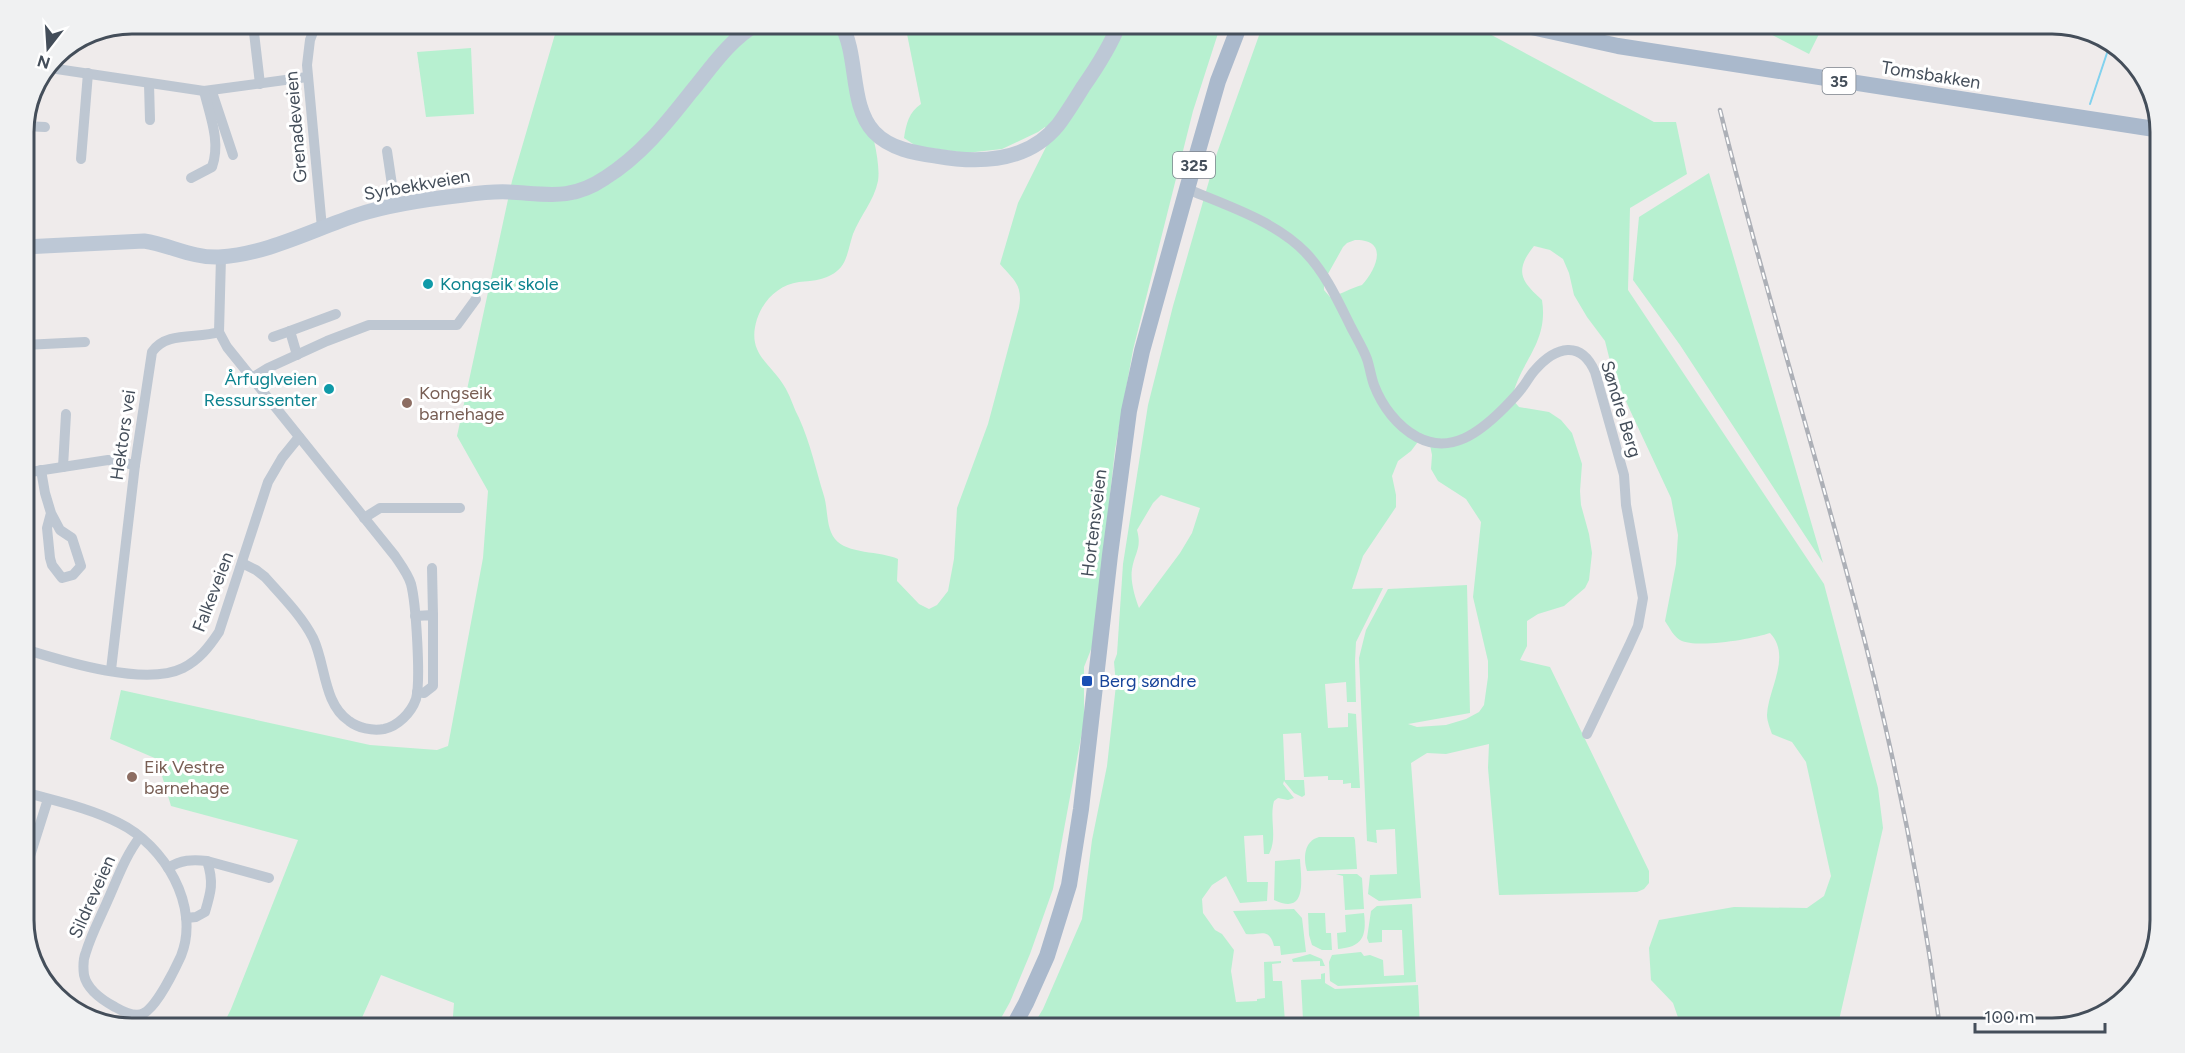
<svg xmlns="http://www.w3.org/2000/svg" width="2185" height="1053" viewBox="0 0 2185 1053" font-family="Figtree,sans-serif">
	<rect width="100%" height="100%" fill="#efebeb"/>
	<g fill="#b7f0d0" fill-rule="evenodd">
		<path d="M558,24H832L840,34C852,70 883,148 878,181C874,201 860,216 853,234C846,255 848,271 821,279C814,281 806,281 799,282C779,285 764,299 757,319C746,355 771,362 786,389C791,398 794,409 799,418C810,442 816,470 824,496C828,509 826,528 835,539C846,554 881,551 898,559L897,581L919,604L929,609L937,605L948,591L954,559L957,508L988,424L1019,308C1023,285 1014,280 1000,264L1018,203L1050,139L1045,127L1038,132L1002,149L966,153L916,146L904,138C906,124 909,112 921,104L905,24H1221L1193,111L1133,350L1115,450L1094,642L1084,667V721L1053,889L1030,954L1010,1002L995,1029H452L454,1003L381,975L357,1029H221L231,1009L298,840L171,806L157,759L110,739L121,690L370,745L437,750L448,746L483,558L488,491L457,436L512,181Z"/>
		<path d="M1265,24H1471L1654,122H1676L1687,174L1630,208L1628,290L1824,584L1878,788L1883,828L1837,1029H1682L1673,1003L1651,980L1649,948L1659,920L1734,907L1807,908L1824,896L1831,876L1806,762L1792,742L1772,734C1770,728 1767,721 1767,715C1768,689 1792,656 1770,633C1752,639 1697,649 1680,640C1674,637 1669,627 1665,621L1676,564L1678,535L1671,498L1629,408L1612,369L1605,341L1587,317L1574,295L1569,273L1563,259L1550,250L1534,246C1514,271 1521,281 1542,300C1549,344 1519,362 1512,399L1519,407L1549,412L1561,420L1572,433L1582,464L1580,491L1581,505L1589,534L1592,553L1589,580L1585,588L1564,606L1538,614L1527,621V646L1520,660L1550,667L1649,871V883L1644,889L1637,892L1499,895L1488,768L1489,744L1446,754L1427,753L1411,763L1421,898L1379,901L1368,894L1370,875L1397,874L1395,829L1376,830L1377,843L1367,841L1359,658L1366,630L1388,589L1467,585L1470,713L1408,724L1417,727L1446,725L1466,719L1479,712L1484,705L1488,677V661L1473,597L1481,522L1466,499L1438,481L1431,469L1432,455L1429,440L1423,435L1411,451L1398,461L1392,476L1396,495V507L1363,556L1352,589L1383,588L1356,642L1355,661L1356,702H1347L1346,682L1325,684L1328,728L1348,727V713L1356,714L1360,788H1351V783L1343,784V780H1328V776L1304,777L1301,733L1283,734L1285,780H1304L1305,795L1302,797L1294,793L1284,781L1283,784L1294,798L1288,800L1278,798L1274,801C1269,819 1278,837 1269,854H1264L1263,835L1244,836L1247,882H1268L1267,901L1240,903L1226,876L1212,885L1202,899L1203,913L1215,930L1222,934L1234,950L1231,971L1236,1002L1257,1001V999L1265,998L1264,962L1281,961V963L1272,964L1273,981H1282L1285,1022L1303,1020L1301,980L1321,979V974L1325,973V983L1335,989L1418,985L1420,1029H1031L1043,1009L1082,919L1092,840L1107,766L1116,685L1114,662L1117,654L1123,564L1148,405L1173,306L1217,153L1262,27ZM1355,240C1389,239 1377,269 1362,285C1351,288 1342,294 1330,297L1324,290V281L1343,247L1347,243ZM1161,495L1200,508L1192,533L1180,553L1139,608C1135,597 1130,581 1132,569C1135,552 1142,548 1137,530L1153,503Z"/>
		<polygon points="1751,24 1824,24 1809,54"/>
		<polygon points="471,48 474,114 426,117 417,52"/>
		<polygon points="1709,173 1823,563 1680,345 1633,280 1639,217"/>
		<polygon points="24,527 29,527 34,563 24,563"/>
		<path d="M1319,837H1354L1355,840L1357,869L1307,871C1303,858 1304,841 1319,837Z"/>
		<path d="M1300,859C1301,879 1308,916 1274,900L1275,861Z"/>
		<polygon points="1336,874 1357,874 1362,878 1364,909 1345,910 1343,876"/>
		<polygon points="1412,904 1416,982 1338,986 1330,981 1329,962 1332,955 1361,952 1364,956 1370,955 1383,960 1384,976 1404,975 1402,930 1382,930 1382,942 1369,943 1367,938 1371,911 1377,906"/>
		<path d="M1294,909L1302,918L1306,952L1281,955L1280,946H1274C1269,926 1259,936 1246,934L1233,911Z"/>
		<polygon points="1308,913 1325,913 1326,933 1331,933 1332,950 1322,950 1312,945 1309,935"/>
		<path d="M1364,913C1367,937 1362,947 1338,949L1337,933L1346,932L1345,915Z"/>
		<polygon points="1310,954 1322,959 1325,966 1320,966 1320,961 1293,962 1292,959"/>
	</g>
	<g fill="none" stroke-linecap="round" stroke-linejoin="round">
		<polyline stroke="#82d2ee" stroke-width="2" points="2090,104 2110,44"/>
		<g stroke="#bec7d2" stroke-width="10">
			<polyline points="253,24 260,84"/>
			<polyline points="316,24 310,40 307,65 322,228"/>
			<polyline points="50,68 204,91 307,77"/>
			<polyline points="149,84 150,120"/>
			<polyline points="210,91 213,95 233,155"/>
			<polyline points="24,126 45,127"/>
			<polyline points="387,151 395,205"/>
			<polyline points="81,159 88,73"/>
			<path d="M191,178L212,167C221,142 210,116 204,91"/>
			<path d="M1187,189C1226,205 1277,222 1306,253C1326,274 1338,301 1351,327C1356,337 1363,348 1367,359C1370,368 1371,377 1374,385C1382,406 1397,426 1417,437C1451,455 1480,432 1504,408C1510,402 1517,395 1522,388C1527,382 1530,375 1535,370C1556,346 1581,340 1595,372L1624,475L1626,505L1643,598L1638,626L1629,646L1587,734"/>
			<path d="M219,332L227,347L395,556C401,565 408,574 411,584C416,603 421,681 416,699C411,713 398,726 384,729C372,731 358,728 349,721C323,703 326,665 313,638C302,616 281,595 265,577L256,570L242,563"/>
			<polyline points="273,337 290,331"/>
			<polyline points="24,345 85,342"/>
			<polyline points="297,355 290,331 336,314"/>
			<polyline points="252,378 268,368 327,341 369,325 457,325 476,299"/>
			<polyline points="63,467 66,414"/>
			<polyline points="41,470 45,493 51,513 47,528 50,558 52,565 62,578 73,575 81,566 72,538 60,530 51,513"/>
			<polyline points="24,473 108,460 135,465"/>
			<polyline points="364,518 380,508 460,508"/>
			<polyline points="432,568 433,615"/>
			<polyline points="415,616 433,615 433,686 424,693 417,692"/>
			<path d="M24,649C63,661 145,687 183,668C199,660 209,647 219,632L268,482L282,458L299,437"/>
			<path d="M111,670L135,465L152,352C166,331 197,339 219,332L221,257"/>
			<path d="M24,792C56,801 90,808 119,823C164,845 201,906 181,956C175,969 157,1006 144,1013C136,1018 122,1011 115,1007C102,1000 87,989 84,975C83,967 83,959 86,952C91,935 100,918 107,902C117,880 125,856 140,837"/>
			<polyline points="207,861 269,878"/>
			<path d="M168,868C181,860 192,859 207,861C214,882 211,892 205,912L196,917L186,918"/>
			<polyline points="24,875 48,799"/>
			<polyline points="138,1015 146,1029"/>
		</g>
		<g stroke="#bdc8d6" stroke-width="15">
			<path d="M841,24C859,56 849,105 874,132C890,149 915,153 936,156C980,164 1028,162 1058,125C1067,113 1075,100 1083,87C1097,67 1110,47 1119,24"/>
			<path d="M24,247L144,241C170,245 192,258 219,257C268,254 312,230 357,215C391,204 428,199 464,195C479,193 494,191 509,192C547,194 571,201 605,178C640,156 666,124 691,92C711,68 729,40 757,24"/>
		</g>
		<g stroke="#aab9cc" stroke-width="16">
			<polyline points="1518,24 1618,46 2161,130"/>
			<polyline points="1012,1029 1026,1003 1047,956 1069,885 1081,809 1110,555 1129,411 1142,351 1187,189 1218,81 1240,24"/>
		</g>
		<defs>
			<path id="rail" d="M1720,110C1760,273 1810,434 1853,596C1891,738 1921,883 1940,1029"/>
		</defs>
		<use href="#rail" stroke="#adb0b7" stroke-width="4.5"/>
		<use href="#rail" stroke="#fff" stroke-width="2" stroke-dasharray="7" stroke-linecap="butt"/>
	</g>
	<g fill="#0f9aa8" stroke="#fff" stroke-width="2">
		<circle cx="428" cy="284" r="6"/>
		<circle cx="329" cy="389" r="6"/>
	</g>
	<g fill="#8d6e63" stroke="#fff" stroke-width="2">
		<circle cx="407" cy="403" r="6"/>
		<circle cx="132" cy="777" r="6"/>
	</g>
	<rect fill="#1a4fb4" stroke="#fff" stroke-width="2" x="1081" y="675" width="12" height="12" rx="3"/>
	<g text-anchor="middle" stroke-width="6" stroke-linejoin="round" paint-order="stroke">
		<g fill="#fff" stroke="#7c838c" stroke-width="1.5">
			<rect x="1822.5" y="68" width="33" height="26" rx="4.5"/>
			<rect x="1173" y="152" width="42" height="26" rx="4.5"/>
		</g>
		<g font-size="16" font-weight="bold" fill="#444e5a">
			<text x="1839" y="87">35</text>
			<text x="1194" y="171">325</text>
		</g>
		<g font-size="18" fill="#444e5a" stroke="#fff">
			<text transform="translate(1931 75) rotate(9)" y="6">Tomsbakken</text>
			<text transform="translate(296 127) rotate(-95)" y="6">Grenadeveien</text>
			<text transform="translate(417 185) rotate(-10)" y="6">Syrbekkveien</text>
			<text transform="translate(1621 409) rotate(73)" y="6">Søndre Berg</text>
			<text transform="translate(123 435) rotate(-82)" y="6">Hektors vei</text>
			<text transform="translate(1094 523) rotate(-83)" y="6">Hortensveien</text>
			<text transform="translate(213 592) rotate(-69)" y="6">Falkeveien</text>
			<text transform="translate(92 897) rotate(-66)" y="6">Sildreveien</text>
		</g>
		<g font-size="18" fill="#0d838f" stroke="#fff" text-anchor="start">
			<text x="440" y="290">Kongseik skole</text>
			<text x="317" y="385" text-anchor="end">Årfuglveien<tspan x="317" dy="21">Ressurssenter</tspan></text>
		</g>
		<g font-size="18" fill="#785e54" stroke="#fff" text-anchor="start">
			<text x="419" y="399">Kongseik<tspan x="419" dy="21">barnehage</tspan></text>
			<text x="144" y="773">Eik Vestre<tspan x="144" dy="21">barnehage</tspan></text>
		</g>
		<g font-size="18" fill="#164399" stroke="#fff" text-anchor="start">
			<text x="1099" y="687">Berg søndre</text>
		</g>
	</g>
	<path d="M0 0H2185V1053H0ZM132 34H2052A98 98 0 0 1 2150 132V920A98 98 0 0 1 2052 1018H132A98 98 0 0 1 34 920V132A98 98 0 0 1 132 34Z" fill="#f0f1f2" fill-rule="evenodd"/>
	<path fill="none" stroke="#444e5a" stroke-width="3" d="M132 34H2052A98 98 0 0 1 2150 132V920A98 98 0 0 1 2052 1018H132A98 98 0 0 1 34 920V132A98 98 0 0 1 132 34Z"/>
	<g transform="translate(48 48) rotate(197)" stroke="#ffffff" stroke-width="4.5" paint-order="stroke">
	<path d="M0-4.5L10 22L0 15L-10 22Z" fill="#444e5a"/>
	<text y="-9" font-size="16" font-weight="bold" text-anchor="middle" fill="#444e5a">N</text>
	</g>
	<path d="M1975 1023v9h130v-9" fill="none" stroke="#444e5a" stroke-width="3"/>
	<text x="1984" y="1023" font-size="18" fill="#444e5a" stroke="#ffffff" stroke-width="4.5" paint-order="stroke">100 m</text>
</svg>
